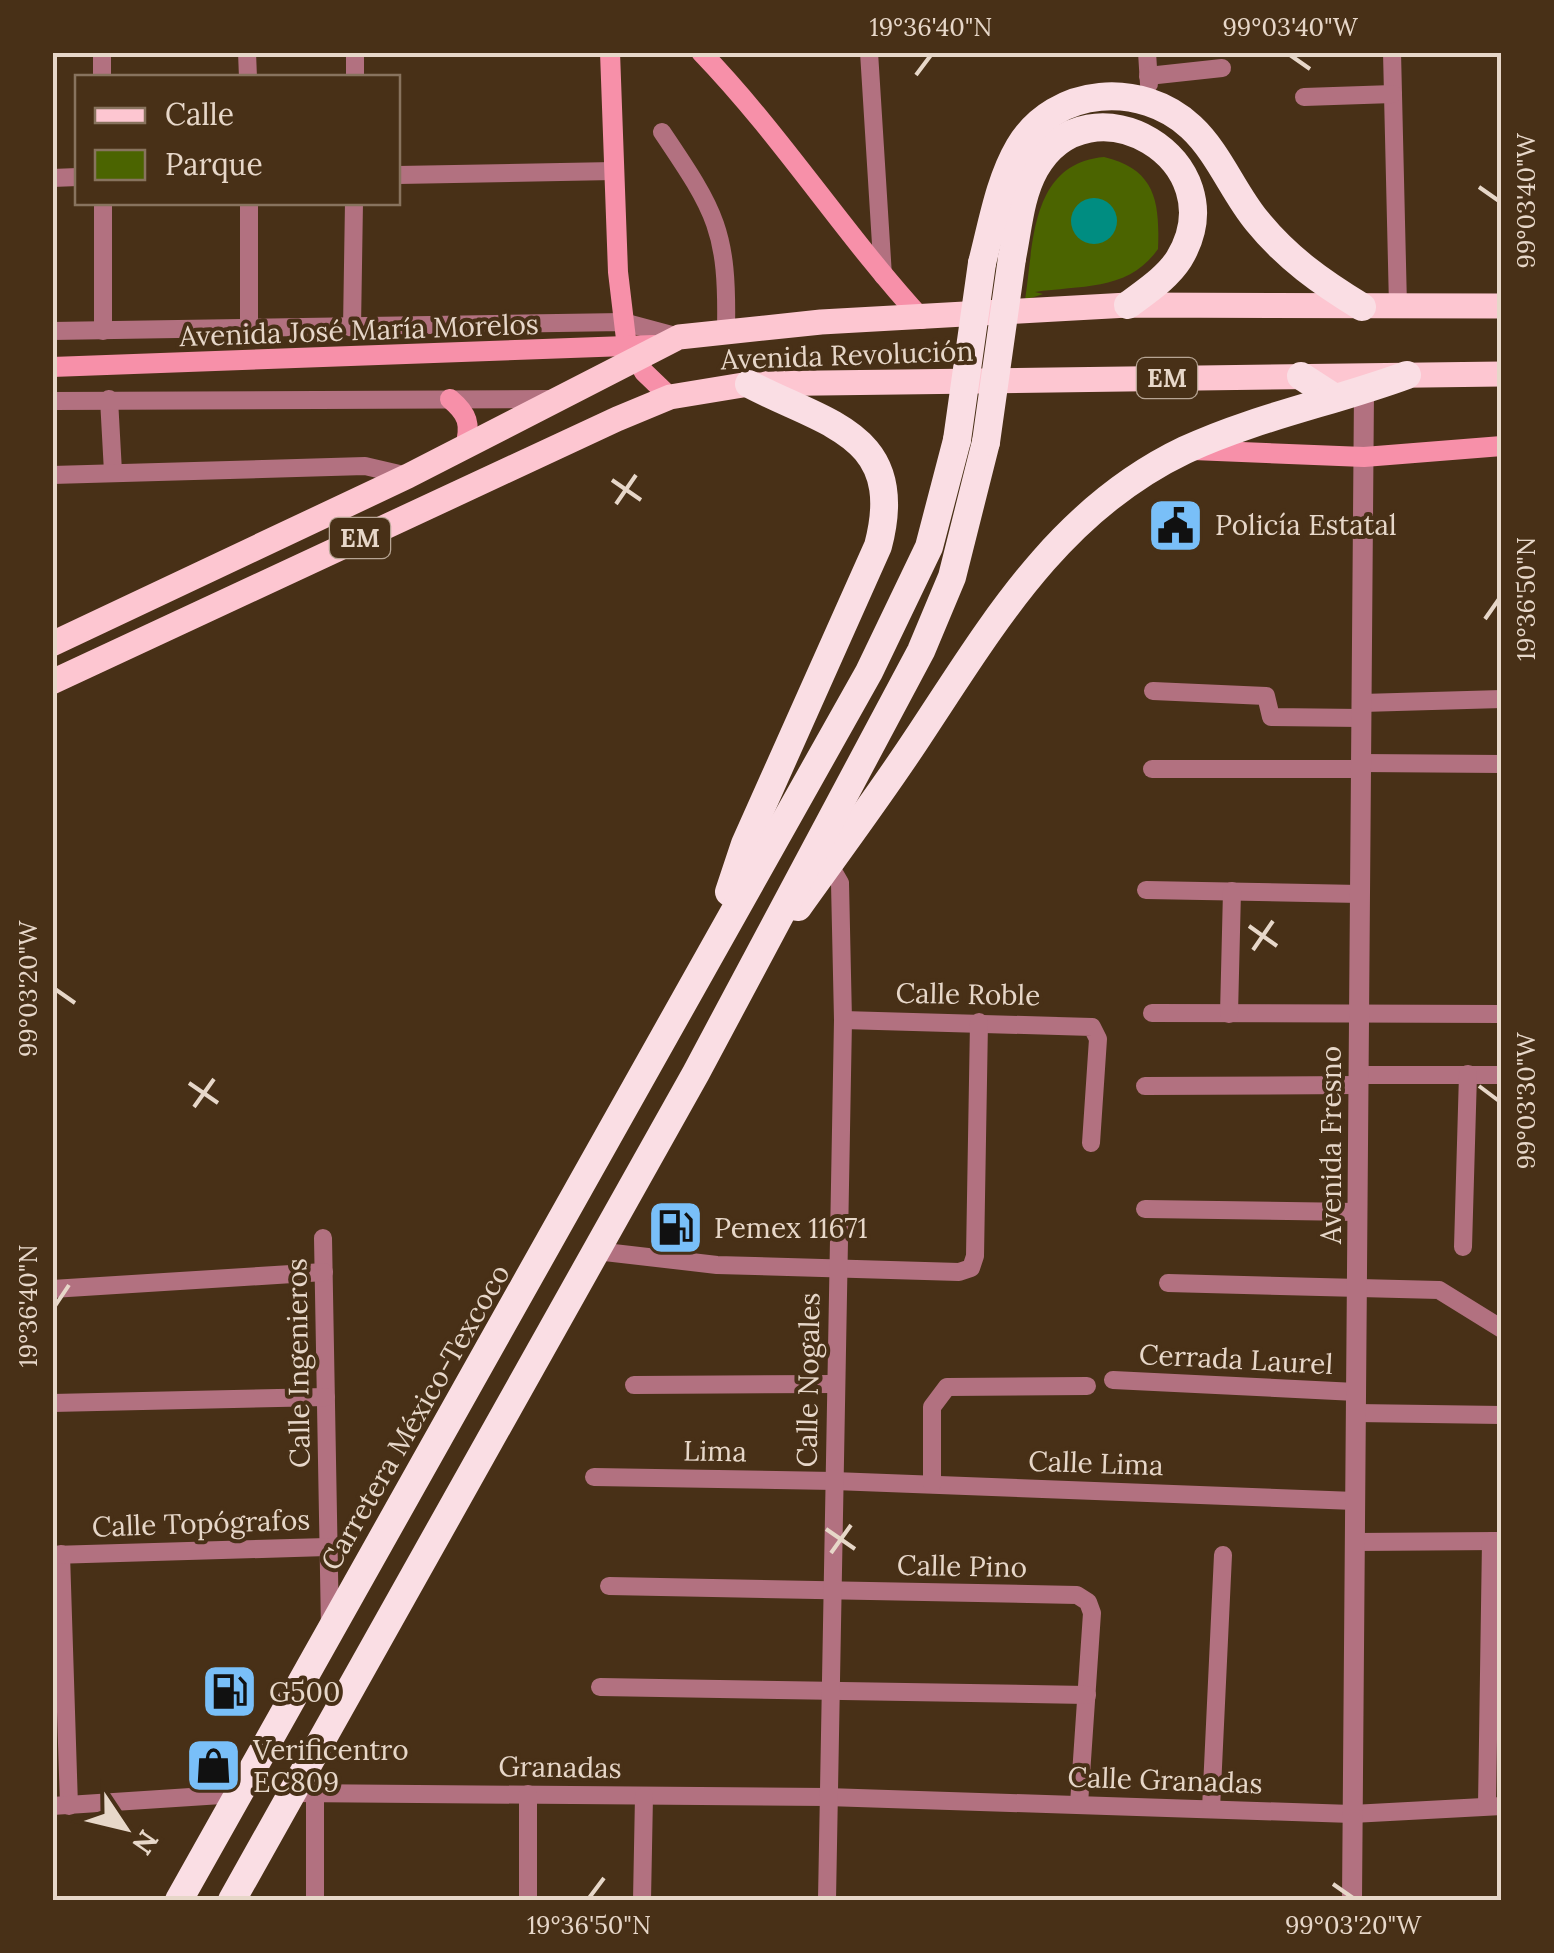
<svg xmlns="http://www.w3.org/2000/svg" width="1554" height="1953" viewBox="0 0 1554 1953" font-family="Lora,serif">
	<rect width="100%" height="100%" fill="#483017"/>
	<path fill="#4b6400" d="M1104,157C1155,169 1160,201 1158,249C1129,291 1082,285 1035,292L1043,294L1025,300C1034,243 1030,164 1104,157Z"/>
	<circle fill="#008d81" cx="1094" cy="221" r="23"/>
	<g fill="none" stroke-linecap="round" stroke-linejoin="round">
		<g stroke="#b27180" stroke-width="18">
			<polyline points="102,52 102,78"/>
			<polyline points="247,52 248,78"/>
			<polyline points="869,52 883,276"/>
			<polyline points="1147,52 1149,84"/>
			<polyline points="1392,52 1398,306"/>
			<polyline points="1148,76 1222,68"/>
			<polyline points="355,78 355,52"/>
			<polyline points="1304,97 1393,94"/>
			<path d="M662,132C716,212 728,231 726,330"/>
			<polyline points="398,175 614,171"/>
			<polyline points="52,178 78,177"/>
			<polyline points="249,328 249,202"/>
			<polyline points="352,328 354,202"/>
			<polyline points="52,331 623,322 679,337"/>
			<polyline points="103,331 103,202"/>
			<polyline points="109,399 113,472"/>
			<polyline points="52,401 552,399"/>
			<polyline points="52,475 365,466 408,476"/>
			<polyline points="1153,691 1266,696 1271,717 1361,718"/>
			<polyline points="1362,703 1502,699"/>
			<polyline points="1361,763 1502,764"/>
			<polyline points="1152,769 1361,769"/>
			<polyline points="1146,890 1360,894"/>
			<polyline points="1152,1013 1502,1014"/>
			<polyline points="1229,1014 1232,891"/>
			<polyline points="843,1020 1092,1027 1098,1039 1091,1143"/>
			<polyline points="1359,1075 1502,1075"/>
			<polyline points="1145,1086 1358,1085"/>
			<polyline points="1145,1209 1357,1212"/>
			<polyline points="323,1238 330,1627"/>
			<polyline points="1463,1247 1468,1074"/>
			<polyline points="596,1251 717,1265 959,1272 971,1268 975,1256 979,1022"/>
			<polyline points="1168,1283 1439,1290 1502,1329"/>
			<polyline points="52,1289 324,1272"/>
			<polyline points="1113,1380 1356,1392"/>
			<polyline points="634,1385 836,1384"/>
			<polyline points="52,1403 326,1397"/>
			<polyline points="1356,1413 1502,1415"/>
			<polyline points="594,1477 834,1481 1355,1501"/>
			<polyline points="932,1484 932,1407 947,1387 1087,1386"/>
			<polyline points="1355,1542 1499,1541"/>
			<polyline points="61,1554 69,1806"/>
			<polyline points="52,1555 327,1547"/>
			<polyline points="609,1586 1077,1595 1088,1602 1092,1613 1079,1804"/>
			<polyline points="600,1687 1087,1695"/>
			<polyline points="293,1793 827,1797 1352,1814 1502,1806"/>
			<polyline points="528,1794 528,1900"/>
			<polyline points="52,1806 237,1794"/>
			<polyline points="1487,1806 1491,1541"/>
			<polyline points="1211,1809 1223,1555"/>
			<polyline points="315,1900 315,1793"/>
			<polyline points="642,1900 644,1796"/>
			<polyline points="827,1900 843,1020 840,883 829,864"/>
		</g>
		<polyline stroke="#b27180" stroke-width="20" points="1352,1900 1364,391"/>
		<g stroke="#f790a9" stroke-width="20">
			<polyline points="610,52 618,272 626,339 644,372 670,397"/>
			<path d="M701,52C782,136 844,234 922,319"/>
			<polyline points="52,367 654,345"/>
			<path d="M450,399C468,414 471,424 465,447"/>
			<polyline points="1193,450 1364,457 1502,446"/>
		</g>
		<g stroke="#fdc6d1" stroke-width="25">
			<polyline points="52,644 408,476 679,337 821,322 1128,305 1502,306"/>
			<polyline points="52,682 617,419 670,397 749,384 1502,374"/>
		</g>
		<g stroke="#fadee4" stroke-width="28">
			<path d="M1012,258C1018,229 1020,196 1035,169C1089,73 1239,160 1179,259C1167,278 1145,292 1128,305"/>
			<path d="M982,263C992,225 999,181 1019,147C1055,86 1142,81 1191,127C1219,153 1233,192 1257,221C1287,258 1321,282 1362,307"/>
			<polyline points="1301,376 1335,398"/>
			<path d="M729,892L745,844L878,546C908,433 824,424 749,384"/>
			<path d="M798,907C838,851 879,796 916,740C991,627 1057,511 1185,450C1256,417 1334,402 1407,375"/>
			<polyline points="179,1900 869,672 929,547 957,440"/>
			<polyline points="232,1900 696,1073 921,651 952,577 986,442"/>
		</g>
		<g stroke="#fadee4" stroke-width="28">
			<polyline points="957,440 982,263"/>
			<polyline points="986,442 1012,258"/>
		</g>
	</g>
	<path fill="none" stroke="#e7d7c9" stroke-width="4" d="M1290,55L1310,69M916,75L931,55M1479,187L1499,201M612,480L641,500M616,504L636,475M1485,619L1499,599M1249,926L1277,946M1253,950L1273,921M55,989L75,1003M189,1083L218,1103M1479,1086L1499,1101M194,1107L214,1079M55,1306L69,1285M826,1529L855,1549M831,1553L851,1525M1333,1884L1353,1898M589,1898L604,1878"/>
	<defs>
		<symbol id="civic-square" viewBox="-11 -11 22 22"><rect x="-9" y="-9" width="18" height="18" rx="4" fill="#79bff8" stroke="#483017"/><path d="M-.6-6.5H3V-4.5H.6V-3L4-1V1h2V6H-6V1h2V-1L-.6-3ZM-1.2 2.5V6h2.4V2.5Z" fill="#111"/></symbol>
		<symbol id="fuel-square" viewBox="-11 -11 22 22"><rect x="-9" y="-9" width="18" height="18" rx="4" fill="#79bff8" stroke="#483017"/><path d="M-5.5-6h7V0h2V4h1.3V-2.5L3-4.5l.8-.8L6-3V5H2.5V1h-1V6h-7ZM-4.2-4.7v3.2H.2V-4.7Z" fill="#111"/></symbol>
		<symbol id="shop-square" viewBox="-11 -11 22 22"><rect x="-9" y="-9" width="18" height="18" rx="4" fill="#79bff8" stroke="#483017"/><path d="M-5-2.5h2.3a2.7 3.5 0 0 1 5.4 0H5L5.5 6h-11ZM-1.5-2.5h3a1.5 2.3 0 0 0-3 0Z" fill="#111"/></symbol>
	</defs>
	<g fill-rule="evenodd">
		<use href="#civic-square" x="1144" y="494" width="63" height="63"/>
		<use href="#fuel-square" x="644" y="1196" width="63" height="63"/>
		<use href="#fuel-square" x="198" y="1660" width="63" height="63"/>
		<use href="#shop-square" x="182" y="1734" width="63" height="63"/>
	</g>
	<g text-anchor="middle" stroke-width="8" stroke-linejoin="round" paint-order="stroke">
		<g fill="#483017" stroke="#b7a594" stroke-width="2.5">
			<rect x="1137" y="358" width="60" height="40" rx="8"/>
			<rect x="330" y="518" width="60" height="40" rx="8"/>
		</g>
		<g font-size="25" font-weight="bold" fill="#e7d7c9">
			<text x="1167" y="387">EM</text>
			<text x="360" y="547">EM</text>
		</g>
		<g font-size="28" fill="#e7d7c9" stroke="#483017">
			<text transform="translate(359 330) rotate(-2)" y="10">Avenida José María Morelos</text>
			<text transform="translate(847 355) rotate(-2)" y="10">Avenida Revolución</text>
			<text transform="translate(968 994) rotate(1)" y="10">Calle Roble</text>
			<text transform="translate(1331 1145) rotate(-90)" y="10">Avenida Fresno</text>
			<text transform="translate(1236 1359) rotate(3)" y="10">Cerrada Laurel</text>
			<text transform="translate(298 1363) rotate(-91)" y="10">Calle Ingenieros</text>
			<text transform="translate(808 1380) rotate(-89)" y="10">Calle Nogales</text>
			<text transform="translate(415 1417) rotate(-60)" y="10">Carretera México-Texcoco</text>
			<text transform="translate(715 1451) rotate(1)" y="10">Lima</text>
			<text transform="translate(1096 1463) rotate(2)" y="10">Calle Lima</text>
			<text transform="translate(201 1523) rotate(-2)" y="10">Calle Topógrafos</text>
			<text transform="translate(962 1566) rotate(1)" y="10">Calle Pino</text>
			<text transform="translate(560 1767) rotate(1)" y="10">Granadas</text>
			<text transform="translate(1165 1780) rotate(2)" y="10">Calle Granadas</text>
		</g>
		<g font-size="28" fill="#e7d7c9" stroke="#483017" text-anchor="start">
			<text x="1215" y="535">Policía Estatal</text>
			<text x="714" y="1238">Pemex 11671</text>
			<text x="269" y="1702">G500</text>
			<text x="253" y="1760">Verificentro<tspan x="253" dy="32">EC809</tspan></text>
		</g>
	</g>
	<rect width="1554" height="1953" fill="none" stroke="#483017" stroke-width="110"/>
	<rect x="75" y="75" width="325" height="130" fill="#483017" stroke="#88735e" stroke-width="2.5"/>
	<rect x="95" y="108" width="50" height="15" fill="#fdc6d1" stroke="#88735e" stroke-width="2.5"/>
	<text x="165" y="125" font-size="30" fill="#e7d7c9">Calle</text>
	<rect x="95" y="150" width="50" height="30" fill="#4b6400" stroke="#88735e" stroke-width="2.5"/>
	<text x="165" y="175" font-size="30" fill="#e7d7c9">Parque</text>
	<g transform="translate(125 1828) rotate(125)" stroke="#483017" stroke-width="8" paint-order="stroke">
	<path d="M0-8L18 38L0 25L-18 38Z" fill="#e7d7c9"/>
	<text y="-15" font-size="28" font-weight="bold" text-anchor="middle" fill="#e7d7c9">N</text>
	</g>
	<rect x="55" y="55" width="1444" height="1843" fill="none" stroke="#e7d7c9" stroke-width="4"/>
	<g font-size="25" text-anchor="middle" fill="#e7d7c9">
		<text x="931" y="36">19°36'40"N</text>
		<text x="1290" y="36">99°03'40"W</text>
		<text transform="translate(1526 201) rotate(-90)" y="9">99°03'40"W</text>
		<text transform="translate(1526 599) rotate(-90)" y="9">19°36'50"N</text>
		<text transform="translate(28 989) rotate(-90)" y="9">99°03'20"W</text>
		<text transform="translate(1526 1101) rotate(-90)" y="9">99°03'30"W</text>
		<text transform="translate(28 1306) rotate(-90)" y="9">19°36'40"N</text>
		<text x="589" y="1934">19°36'50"N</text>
		<text x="1353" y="1934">99°03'20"W</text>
	</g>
</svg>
